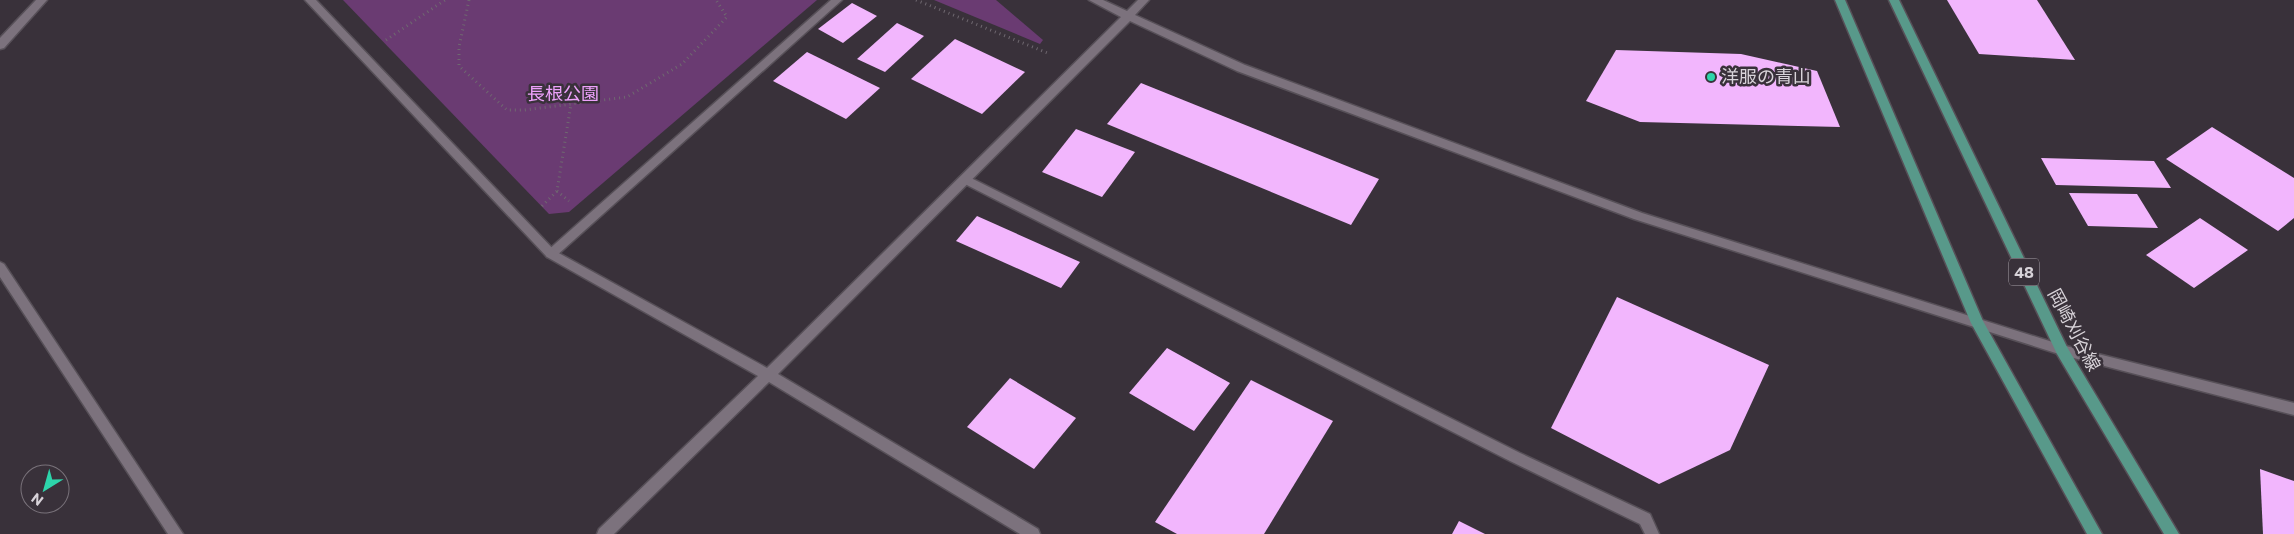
<svg xmlns="http://www.w3.org/2000/svg" width="2294" height="534" viewBox="0 0 2294 534" font-family="Commissioner,'Noto Sans JP',sans-serif">
	<rect width="100%" height="100%" fill="#39313a"/>
	<g fill="#6a3b72">
		<polygon points="343,0 817,0 569,212 549,214"/>
		<polygon points="934,0 996,0 1043,40 1040,44"/>
	</g>
	<g fill="#f2b6fd">
		<polygon points="1947,0 2037,0 2075,60 1979,54"/>
		<polygon points="852,3 877,16 843,43 818,29"/>
		<polygon points="897,23 924,36 885,72 857,59"/>
		<polygon points="955,39 1025,72 982,114 911,79"/>
		<polygon points="1616,50 1741,54 1817,71 1840,127 1640,122 1586,101"/>
		<polygon points="807,52 880,88 846,119 773,81"/>
		<polygon points="1141,83 1379,179 1351,225 1107,124"/>
		<polygon points="2212,127 2294,178 2294,218 2278,231 2166,159"/>
		<polygon points="1076,129 1135,152 1102,197 1042,172"/>
		<polygon points="2041,158 2154,161 2171,188 2056,185"/>
		<polygon points="2069,193 2137,194 2158,228 2088,226"/>
		<polygon points="977,216 1080,262 1061,288 956,241"/>
		<polygon points="2200,218 2248,250 2194,288 2146,255"/>
		<polygon points="1617,297 1769,365 1730,450 1659,484 1551,428"/>
		<polygon points="1167,348 1230,383 1194,431 1129,393"/>
		<polygon points="1010,378 1076,418 1034,469 967,427"/>
		<polygon points="1251,380 1333,421 1264,534 1177,534 1155,522"/>
		<polygon points="2260,469 2294,481 2294,534 2263,534"/>
		<polygon points="1459,521 1485,534 1452,534"/>
	</g>
	<g fill="none" stroke-linecap="round" stroke-linejoin="round">
		<defs>
			<g id="minor">
				<polygon points="36,0 47,0 4,48 0,49 0,38"/>
				<polygon points="831,0 842,0 555,257 547,257 545,254 547,251"/>
				<polygon points="965,175 1520,453 1650,514 1659,534 1645,534 1640,524 1510,461 961,182 959,179"/>
				<polygon points="0,262 4,264 183,534 168,534 0,277"/>
			</g>
			<polygon id="tertiary" points="305,0 316,0 555,251 767,368 1121,17 1089,0 1103,0 1127,11 1138,0 1149,0 1135,15 1245,65 1642,213 2062,345 2294,403 2294,415 2062,355 1634,219 1237,71 1130,21 778,374 1038,529 1040,534 1020,534 769,382 614,534 597,534 599,529 758,376 547,257"/>
			<g id="primary">
				<polygon points="1835,0 1845,0 1983,321 2102,534 2087,534 1971,323"/>
				<polygon points="1889,0 1899,0 2067,347 2179,534 2164,534 2057,354"/>
			</g>
		</defs>
		<use href="#minor" stroke="#575058" stroke-width="3"/>
		<use href="#tertiary" stroke="#575058" stroke-width="3"/>
		<use href="#primary" stroke="#575058" stroke-width="3"/>
		<g stroke="#6f6870" stroke-width="3" stroke-dasharray="1 4" stroke-linecap="butt">
			<polyline points="469,0 459,47 459,66 507,110 524,110 627,97 682,64 727,17 716,0"/>
			<polyline points="916,0 1050,54"/>
			<polyline points="386,40 445,0"/>
			<polyline points="557,191 569,201"/>
			<polyline points="542,206 557,191 571,104"/>
		</g>
		<use href="#minor" fill="#7c727d" fill-rule="evenodd"/>
		<use href="#tertiary" fill="#7c727d" fill-rule="evenodd"/>
		<use href="#primary" fill="#58998a" fill-rule="evenodd"/>
	</g>
	<circle fill="#2dd5ab" stroke="#39313a" stroke-width="2" cx="1711" cy="77" r="5"/>
	<g text-anchor="middle" stroke-width="5" stroke-linejoin="round" paint-order="stroke">
		<rect fill="#39313a" stroke="#a8a2a9" stroke-width="1" x="2009" y="258.5" width="30" height="27" rx="4"/>
		<g font-size="16" font-weight="bold" fill="#d8d3d9">
			<text x="2024" y="278">48</text>
		</g>
		<g font-size="18" fill="#d8d3d9" stroke="#39313a" text-anchor="start">
			<text x="1721" y="83">洋服の青山</text>
		</g>
		<g font-size="18" fill="#eda1fb" stroke="#39313a">
			<text x="563" y="100">長根公園</text>
		</g>
		<g font-size="18" fill="#d8d3d9" stroke="#39313a">
			<text transform="translate(2074 330) rotate(62)" y="6">岡崎刈谷線</text>
		</g>
	</g>
	<g transform="translate(45 489) rotate(217)"><circle r="24" fill="#39313a" stroke="#79727a"/>
	<path d="M0-4L9 19L0 12L-9 19Z" fill="#2dd5ab"/>
	<text y="-8" font-size="14" font-weight="bold" text-anchor="middle" fill="#d8d3d9">N</text>
	</g>
</svg>
